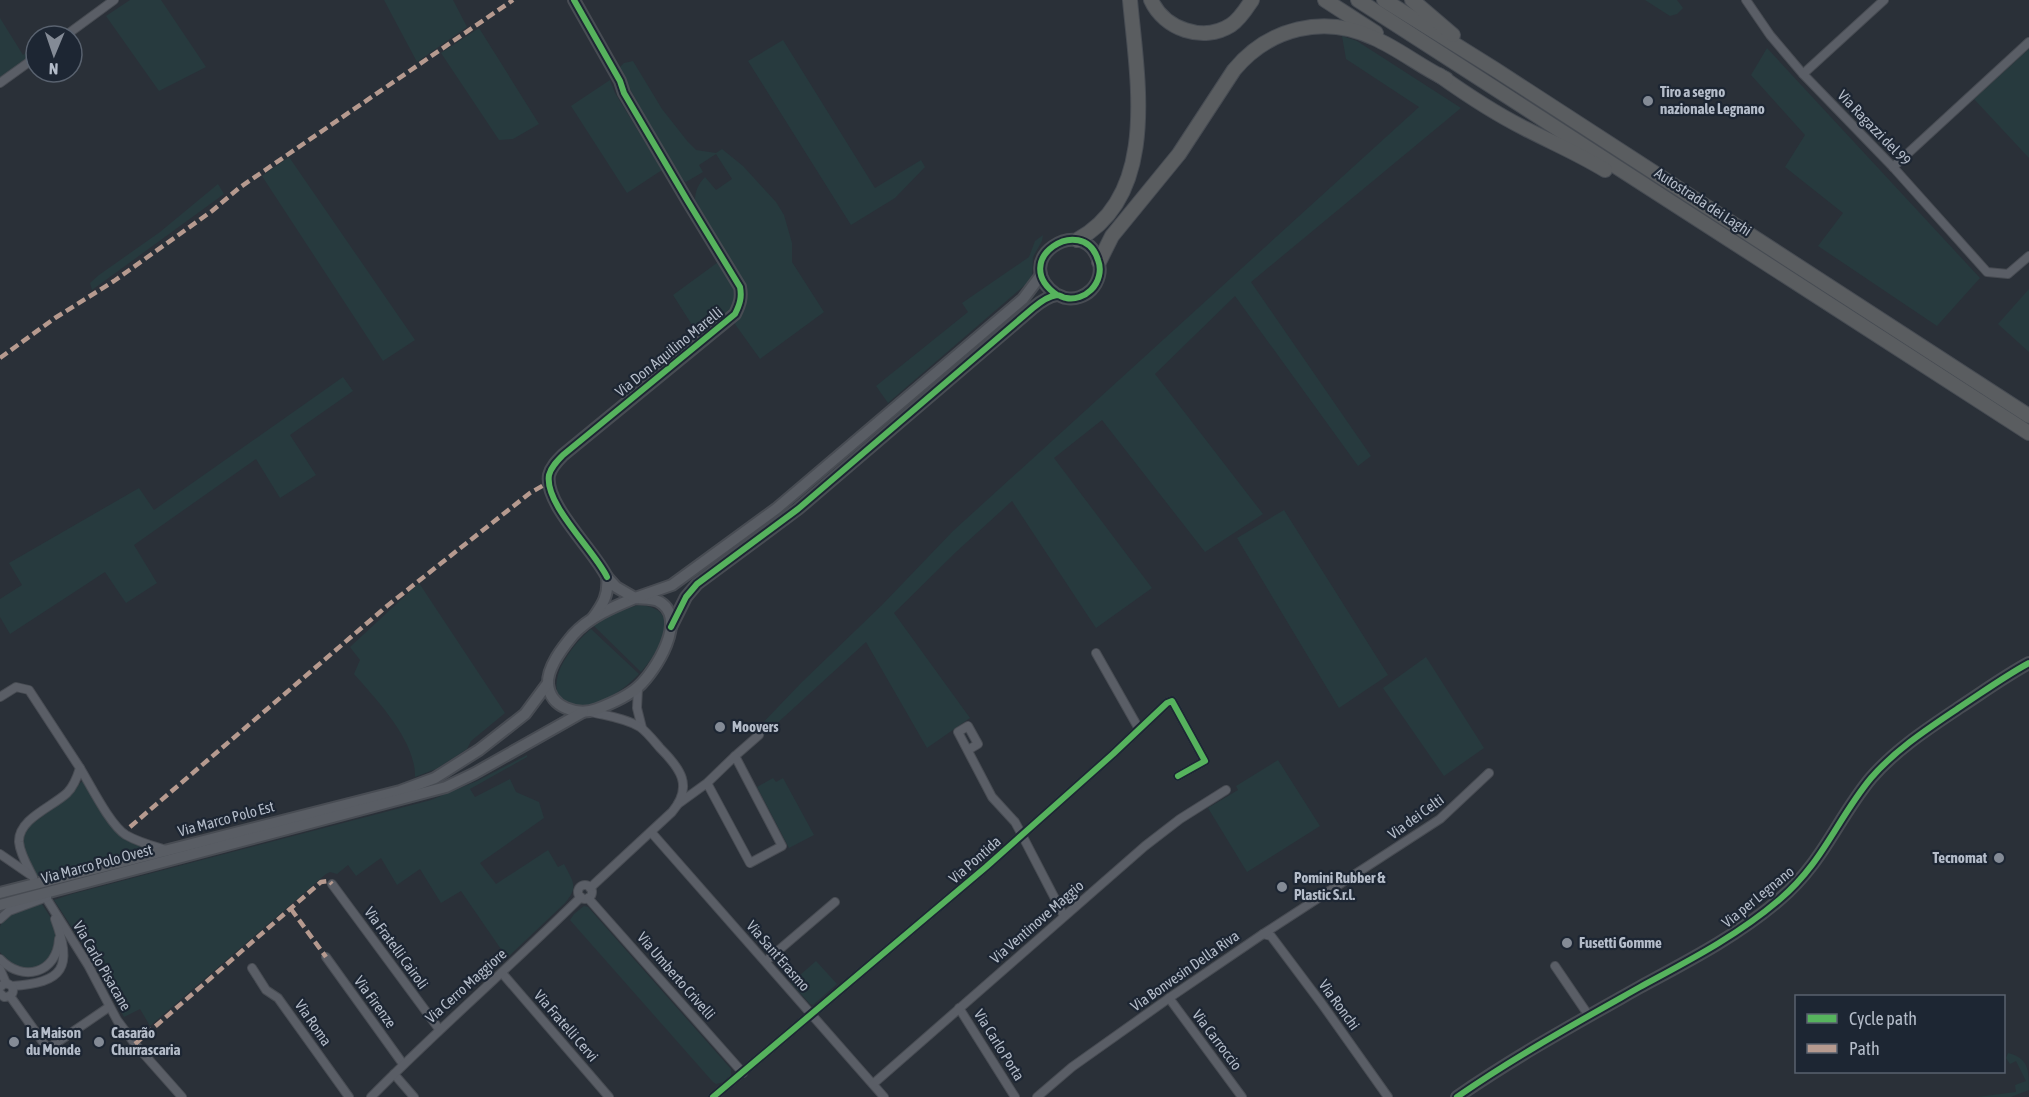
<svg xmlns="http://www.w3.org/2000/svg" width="2029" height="1097" viewBox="0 0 2029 1097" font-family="'Asap Condensed',sans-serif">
	<rect width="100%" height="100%" fill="#2a3038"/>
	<g fill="#273a3e">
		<polygon points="130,0 161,0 206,67 159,91 106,16"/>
		<polygon points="384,0 453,0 467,27 417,62"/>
		<polygon points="1645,0 1677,0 1683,8 1677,14 1670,16"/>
		<polygon points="0,18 23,55 36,45 36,55 0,81"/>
		<polygon points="479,28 539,124 513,139 499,140 441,53"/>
		<polygon points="1342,36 1357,41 1461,108 1251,282 1371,456 1358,466 1235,296 1155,374 1263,514 1205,552 1102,420 1054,458 1152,588 1096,628 1012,501 956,552 894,613 970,718 927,748 866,642 761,738 756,730 801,683 882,605 953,531 1419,107 1346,59"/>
		<polygon points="783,40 875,188 921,160 925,167 895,198 851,225 748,61"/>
		<polygon points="1767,48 1980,278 1937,326 1818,246 1843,213 1785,167 1805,135 1751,75"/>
		<polygon points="2029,49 2029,158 1974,99"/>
		<path d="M633,61L662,109L688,142L696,150L716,153L722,149L743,166L776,202L784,215L792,243V262L824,312L760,359L727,313L699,336L673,295L725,257L696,207C693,196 697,185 705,177L716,190L732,179L716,154L699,165L703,172L686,182L676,175L619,68L624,63Z"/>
		<polygon points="610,80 615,93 662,170 627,193 571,106"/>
		<polygon points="289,157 415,340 383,361 262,176"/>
		<polygon points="218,184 224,194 92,290 90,283 99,275 160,232"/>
		<polygon points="1043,235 1042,241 1033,257 1032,279 888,403 876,386 968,312 962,303 1029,257 1035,241"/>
		<polygon points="2029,289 2029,352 1998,324"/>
		<polygon points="343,377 353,391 290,435 316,475 280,498 256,459 134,545 157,583 126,603 105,572 10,634 0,617 0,599 22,585 9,563 139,488 154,510"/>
		<polygon points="1284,510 1388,675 1339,708 1237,538"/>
		<path d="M419,583L505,713L471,741L467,749L436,769L415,777C416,741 377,700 354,674L360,660L350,647Z"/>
		<path d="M638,605C687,608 658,652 641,672L594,626L612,614Z"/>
		<path d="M591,629L639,674C625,689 603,704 582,707C552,711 552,680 564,661C572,648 580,638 591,629Z"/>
		<polygon points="1426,657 1484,748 1444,776 1383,688"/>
		<path d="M527,755V757L470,789L475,797L510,779L516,792L539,802L544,818L480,863L496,884L548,850L558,867L564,864C573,881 579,887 565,903L507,958L461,891L441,903L420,869L397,885L381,858L356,876L348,865L337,874L330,872L326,874L150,1026L140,1009L124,1017L95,963L54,900L72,894L431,800L477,781Z"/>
		<polygon points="1278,760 1320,826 1247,872 1208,808 1238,790 1236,786"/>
		<polygon points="773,778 776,782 783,778 814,835 789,848 757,787"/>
		<path d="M83,780L111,826L122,835L149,848L39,877C28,862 18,845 27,828L69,796Z"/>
		<path d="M41,903C48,913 56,924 57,937C59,970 18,979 0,952C0,944 0,934 0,927C5,911 27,907 41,903Z"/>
		<polygon points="584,906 588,907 731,1069 731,1076 724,1082 716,1084 713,1082 570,920 574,914"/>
		<polygon points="816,961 837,984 813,1005 810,1004 791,983"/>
		<path d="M2008,1053C2029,1058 2029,1071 2029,1090L2011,1097H1977L2016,1092L2015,1085L2026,1081L2016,1061L2010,1064L2006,1058Z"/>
	</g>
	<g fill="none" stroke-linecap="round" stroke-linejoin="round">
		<defs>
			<g id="street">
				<polyline points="1746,0 1770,35 1803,74 1893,167 1987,272 2008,274 2029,256"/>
				<polyline points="65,36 114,0"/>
				<polyline points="1803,74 1884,0"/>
				<polyline points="0,83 36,57"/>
				<polyline points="1893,167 2029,42"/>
				<polyline points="1096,653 1139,729"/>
				<polyline points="638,688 637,708 642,728"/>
				<path d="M0,697L16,687L29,690L80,768C77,778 74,786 67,793C52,807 18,819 19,842C20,854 28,867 33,877"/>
				<polyline points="968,750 978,744 968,726 958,732 992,797 1015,822 1022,835 1064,916"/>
				<polyline points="735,756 759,735"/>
				<path d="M80,768C91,786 110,825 126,835C138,842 153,846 166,850"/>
				<polyline points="678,804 707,783 735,756 782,846 750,863 707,783"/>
				<polyline points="651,832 884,1097"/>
				<polyline points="0,854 32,876"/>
				<polyline points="332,884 439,1029"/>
				<circle cx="585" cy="892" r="7"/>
				<path d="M590,888L672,812C694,786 680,768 660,748C654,741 647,732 640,727C625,718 607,716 591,712"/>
				<polyline points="588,898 743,1073"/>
				<polyline points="48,901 88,965 117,1020 135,1044 182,1097"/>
				<polyline points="0,919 9,911 47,897"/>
				<polyline points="1263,934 1271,936 1322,1004 1388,1097"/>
				<polyline points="326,957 403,1064"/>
				<path d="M0,959C23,983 57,973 59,939"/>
				<polyline points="766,961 835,902"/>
				<polyline points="1555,966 1589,1016"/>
				<polyline points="252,968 266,990 278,998 349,1097"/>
				<polyline points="0,969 6,983"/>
				<polyline points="502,973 609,1097"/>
				<path d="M12,986C64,983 73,967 55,919"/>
				<path d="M0,987L4,984C16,982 16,998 4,997L0,993"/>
				<polyline points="10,996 45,1045 49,1048 109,1007"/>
				<polyline points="1169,998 1242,1097"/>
				<polyline points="959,1008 1015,1097"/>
				<polyline points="394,1074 414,1097"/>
				<polyline points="873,1084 1145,846 1180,819 1226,790"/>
				<path d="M371,1097C439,1028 512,965 581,897"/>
				<polyline points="713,1097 986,867 1113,754 1167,703 1172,701 1205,761 1178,776"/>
				<polyline points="1037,1097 1072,1067 1172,996 1263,934 1440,819 1489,773"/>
			</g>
			<g id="secondary">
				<path d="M574,0L620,81L624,93L687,200L740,287C742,297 740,304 735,314L563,455C557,461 551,467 549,475C544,504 594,550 607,577"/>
				<path d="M635,598C642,599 651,598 658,601C690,617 655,672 638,687C627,697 610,704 597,709C578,716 550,708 548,684C547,667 563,647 573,635C589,617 613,607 635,598Z"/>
				<path d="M593,618C603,604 609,595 607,577L616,587L635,598L672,585L776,509L1023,299L1041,275"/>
				<path d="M671,627L686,597L697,584L798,509L1033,308C1039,303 1048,296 1057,295C1060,295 1063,298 1066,298C1075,300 1085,296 1091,290C1099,282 1102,270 1098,260C1083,212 1007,260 1057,295"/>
				<polyline points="0,893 400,791 435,778 479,750 525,714 548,683"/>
				<polyline points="0,905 446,787 475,773 583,712"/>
				<path d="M1457,1097C1516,1056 1578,1022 1640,987C1688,961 1737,936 1779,900C1823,863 1837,819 1871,778C1896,749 1929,728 1960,707C1983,692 2005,676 2029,663"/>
			</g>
			<g id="highway">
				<path d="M1151,0C1164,29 1203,43 1231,25C1240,19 1246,9 1252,0"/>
				<polyline points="1325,0 1376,33"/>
				<polyline points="1358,0 2029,433"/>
				<polyline points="1384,0 1496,70 2029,416"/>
				<polyline points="1412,0 1453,35"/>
				<path d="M1439,75C1467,95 1496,114 1526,129C1553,143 1579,154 1605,170"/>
				<path d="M1077,240C1160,195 1137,78 1130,0"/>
				<path d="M1099,262L1112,236L1179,154L1234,70C1269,28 1324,14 1374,38C1399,49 1421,67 1446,79"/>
			</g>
		</defs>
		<use href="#street" stroke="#484c53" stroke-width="10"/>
		<use href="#secondary" stroke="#484c53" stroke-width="14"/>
		<use href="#highway" stroke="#474c53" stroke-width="16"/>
		<use href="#street" stroke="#5a5e66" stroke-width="8"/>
		<use href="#secondary" stroke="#595d64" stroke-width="10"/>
		<use href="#highway" stroke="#5a5d60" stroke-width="14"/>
		<g stroke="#b69a8f" stroke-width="4.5" stroke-dasharray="9 4.5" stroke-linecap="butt">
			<polyline points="0,358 55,318 114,281 212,211 239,188 513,0"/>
			<polyline points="130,827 387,606 530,493 549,482"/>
			<polyline points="291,909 326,957"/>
			<polyline points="135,1044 321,882 329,881 332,884"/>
		</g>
		<defs>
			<g id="cycleway">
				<path d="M574,0L620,81L624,93L687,200L740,287C742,297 740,304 735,314L563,455C557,461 551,467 549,475C544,504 594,550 607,577"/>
				<path d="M671,627L686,597L697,584L798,509L1033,308C1039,303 1048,296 1057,295C1060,295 1063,298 1066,298C1075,300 1085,296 1091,290C1099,282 1102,270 1098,260C1083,212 1007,260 1057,295"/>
				<polyline points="713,1097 986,867 1113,754 1167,703 1172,701 1205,761 1178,776"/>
				<path d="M1457,1097C1516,1056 1578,1022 1640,987C1688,961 1737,936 1779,900C1823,863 1837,819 1871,778C1896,749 1929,728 1960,707C1983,692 2005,676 2029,663"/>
			</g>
		</defs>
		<use href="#cycleway" stroke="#1d2633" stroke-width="10"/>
		<use href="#cycleway" stroke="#56b35d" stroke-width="6"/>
	</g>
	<g fill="#848b96" stroke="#1d2633" stroke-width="2">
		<circle cx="1648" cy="101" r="6"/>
		<circle cx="720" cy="727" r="6"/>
		<circle cx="1999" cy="858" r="6"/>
		<circle cx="1282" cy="887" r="6"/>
		<circle cx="1567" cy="943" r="6"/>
		<circle cx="14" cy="1042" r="6"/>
		<circle cx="99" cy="1042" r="6"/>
	</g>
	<g text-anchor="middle" stroke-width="4.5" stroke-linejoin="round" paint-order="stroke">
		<g font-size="15" font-weight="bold" fill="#b4bcc9" stroke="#1d2633" text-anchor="start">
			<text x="1660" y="97">Tiro a segno<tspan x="1660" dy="17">nazionale Legnano</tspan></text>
			<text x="732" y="732">Moovers</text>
			<text x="1987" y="863" text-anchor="end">Tecnomat</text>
			<text x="1294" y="883">Pomini Rubber &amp;<tspan x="1294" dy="17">Plastic S.r.l.</tspan></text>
			<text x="1579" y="948">Fusetti Gomme</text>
			<text x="26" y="1038">La Maison<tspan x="26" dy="17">du Monde</tspan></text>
			<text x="111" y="1038">Casarão<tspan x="111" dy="17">Churrascaria</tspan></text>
		</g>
		<g font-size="15" fill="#b4bcc9" stroke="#1d2633">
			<text transform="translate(1874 128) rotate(46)" y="5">Via Ragazzi del 99</text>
			<text transform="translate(1703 202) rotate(33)" y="5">Autostrada dei Laghi</text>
			<text transform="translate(669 352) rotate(-39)" y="5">Via Don Aquilino Marelli</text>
			<text transform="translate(1416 817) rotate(-36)" y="5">Via dei Celti</text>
			<text transform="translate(226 819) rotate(-15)" y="5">Via Marco Polo Est</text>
			<text transform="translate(975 860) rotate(-41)" y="5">Via Pontida</text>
			<text transform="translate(97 864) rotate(-15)" y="5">Via Marco Polo Ovest</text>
			<text transform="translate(1758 897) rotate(-39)" y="5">Via per Legnano</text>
			<text transform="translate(1037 922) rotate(-41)" y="5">Via Ventinove Maggio</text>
			<text transform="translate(396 948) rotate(54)" y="5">Via Fratelli Cairoli</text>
			<text transform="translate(778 956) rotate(49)" y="5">Via Sant'Erasmo</text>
			<text transform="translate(102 966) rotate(60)" y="5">Via Carlo Pisacane</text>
			<text transform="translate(1185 971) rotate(-35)" y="5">Via Bonvesin Della Riva</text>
			<text transform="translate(676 976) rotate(49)" y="5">Via Umberto Crivelli</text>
			<text transform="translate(466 986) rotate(-42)" y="5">Via Cerro Maggiore</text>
			<text transform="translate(375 1002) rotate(54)" y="5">Via Firenze</text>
			<text transform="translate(1339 1005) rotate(54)" y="5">Via Ronchi</text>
			<text transform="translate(313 1023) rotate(55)" y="5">Via Roma</text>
			<text transform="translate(566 1026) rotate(49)" y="5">Via Fratelli Cervi</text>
			<text transform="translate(1217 1040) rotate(53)" y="5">Via Carroccio</text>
			<text transform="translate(999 1045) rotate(58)" y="5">Via Carlo Porta</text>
		</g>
	</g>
	<rect x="1795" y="995" width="210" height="78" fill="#1d2633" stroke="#59626f" stroke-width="1.5"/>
	<rect x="1807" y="1014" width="30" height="9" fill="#56b35d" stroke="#59626f" stroke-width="1.5"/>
	<text x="1849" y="1025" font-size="18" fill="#b4bcc9">Cycle path</text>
	<rect x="1807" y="1044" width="30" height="9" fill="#b69a8f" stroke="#59626f" stroke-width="1.5"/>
	<text x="1849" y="1055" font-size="18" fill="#b4bcc9">Path</text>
	<g transform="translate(54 54) rotate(182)"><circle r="28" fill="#1d2633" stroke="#59626f" stroke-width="1.5"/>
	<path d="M0-4.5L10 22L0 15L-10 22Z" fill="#848b96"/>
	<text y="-9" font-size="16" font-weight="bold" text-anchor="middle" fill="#b4bcc9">N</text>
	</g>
</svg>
